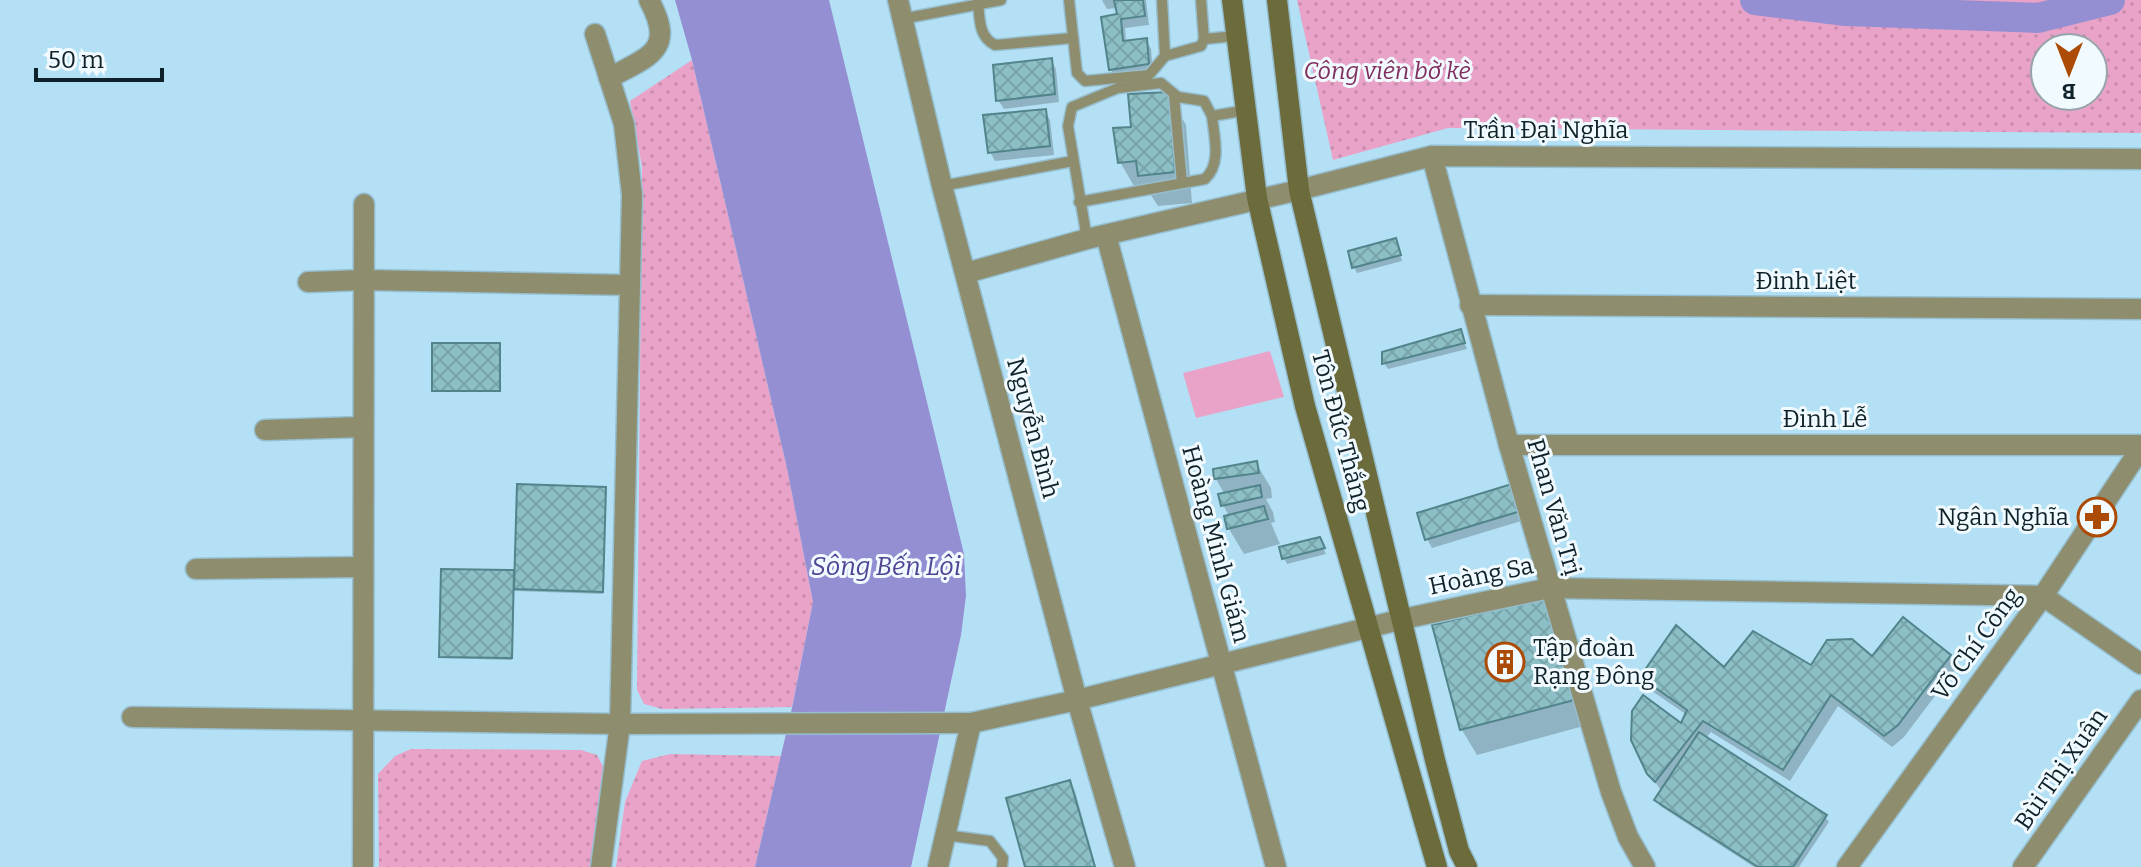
<svg xmlns="http://www.w3.org/2000/svg" width="2141" height="867" viewBox="0 0 2141 867" font-family="Bitter,serif">
	<defs>
		<pattern id="park-dots" width="8" height="8" patternUnits="userSpaceOnUse" patternTransform="scale(2)"><rect width="8" height="8" fill="#eaa3c8"/><path d="M2 2h.1M6 6h.1" fill="none" stroke="#c88cac" stroke-width="1.8" stroke-linecap="round"/></pattern>
		<pattern id="building-cross-hatch" width="8" height="8" patternUnits="userSpaceOnUse" patternTransform="scale(2)"><rect width="8" height="8" fill="#8cbfc6"/><path d="M0 0l8 8M0 8l8-8" fill="none" stroke="#78a4aa"/></pattern>
	</defs>
	<rect width="100%" height="100%" fill="#b3e0f4"/>
	<g fill="url(#park-dots)" fill-rule="evenodd">
		<path d="M1297,0H2141V133L1448,128L1333,160ZM2045,48H2093V96H2045Z"/>
		<polygon points="692,60 787,468 813,602 792,707 662,709 644,704 637,690 642,167 630,101"/>
		<polygon points="411,749 581,750 597,755 607,774 594,867 379,867 378,774 395,756"/>
		<polygon points="670,754 781,756 755,867 616,867 625,802 642,761"/>
	</g>
	<polygon fill="#eaa3c8" points="1270,351 1284,397 1196,418 1183,373"/>
	<polygon fill="#948fd2" points="675,0 829,0 964,554 966,596 961,635 911,867 755,867 792,708 813,602 787,468 692,60"/>
	<g fill="#0003">
		<polygon points="1102,0 1146,0 1149,25 1125,28 1126,42 1146,40 1151,49 1153,73 1116,79 1111,70 1119,16 1117,8 1107,9"/>
		<polygon points="1051,60 1056,69 1059,102 1004,109 998,100"/>
		<polygon points="1168,94 1186,125 1192,203 1158,206 1149,192 1138,193 1120,162 1133,129"/>
		<polygon points="1045,111 1050,120 1054,155 995,161 990,152"/>
		<polygon points="1398,246 1402,261 1357,273 1354,267"/>
		<polygon points="1460,332 1467,349 1388,369 1384,363"/>
		<polygon points="499,345 500,392 435,392 434,390"/>
		<polygon points="1256,463 1271,488 1272,498 1266,499 1273,512 1275,522 1271,523 1280,544 1244,554 1229,529 1226,517 1229,516 1223,505 1225,495 1216,479"/>
		<polygon points="605,489 603,594 514,591 512,660 442,658 442,571 516,572"/>
		<polygon points="1520,494 1528,519 1432,548 1427,539"/>
		<polygon points="1319,539 1326,554 1287,564 1284,558"/>
		<polygon points="1547,599 1591,724 1477,755 1462,730 1434,626"/>
		<polygon points="1949,656 1956,668 1904,737 1892,747 1838,706 1790,781 1711,732 1705,739 1825,817 1829,822 1799,867 1754,867 1660,806 1656,800 1662,792 1649,773 1687,715 1649,689 1642,677 1724,670 1811,668 1873,659"/>
		<polygon points="1069,782 1075,791 1096,867 1027,867"/>
	</g>
	<g fill="none" stroke-linecap="round" stroke-linejoin="round">
		<polyline stroke="#948fd2" stroke-width="30" points="1755,0 1846,11 2038,18 2110,0"/>
	</g>
	<g fill="url(#building-cross-hatch)" stroke="#52848b" stroke-width="2">
		<polygon points="1114,0 1143,0 1145,16 1121,19 1123,41 1147,38 1149,64 1109,70 1101,17 1117,14"/>
		<polygon points="1052,58 1055,94 996,101 993,65"/>
		<polygon points="1169,92 1175,172 1138,176 1136,161 1118,163 1113,128 1131,127 1128,94"/>
		<polygon points="1046,109 1050,146 988,153 983,115"/>
		<polygon points="1396,238 1401,255 1352,268 1348,251"/>
		<polygon points="1461,329 1465,343 1382,364 1382,352"/>
		<rect x="432" y="343" width="68" height="48"/>
		<polygon points="1257,461 1259,473 1214,479 1213,469"/>
		<polygon points="1515,483 1524,510 1425,540 1417,513"/>
		<polygon points="517,484 606,487 603,592 514,589"/>
		<polygon points="1260,485 1262,497 1221,506 1218,494"/>
		<polygon points="1264,506 1268,519 1227,529 1224,516"/>
		<polygon points="1320,537 1325,548 1282,559 1279,547"/>
		<polygon points="441,569 514,570 512,658 439,657"/>
		<polygon points="1548,597 1578,699 1460,730 1432,625"/>
		<polygon points="1903,617 1951,655 1898,725 1884,736 1831,695 1783,770 1703,721 1655,782 1647,774 1631,740 1632,711 1643,695 1681,723 1687,710 1640,677 1676,625 1724,667 1753,631 1811,665 1827,640 1852,639 1872,656"/>
		<polygon points="1699,732 1827,815 1793,867 1758,867 1654,800"/>
		<polygon points="1070,780 1095,867 1025,867 1006,798"/>
	</g>
	<g fill="none" stroke-linecap="round" stroke-linejoin="round">
		<defs>
			<g id="service">
				<polyline points="1069,0 1077,73 1085,81 1149,75 1165,56 1201,46 1204,39"/>
				<polyline points="1162,0 1165,56"/>
				<polyline points="1201,0 1204,39 1236,36"/>
				<path d="M978,2C980,19 978,36 995,45L1073,38"/>
				<polyline points="902,19 1001,0"/>
				<polyline points="1174,96 1182,183"/>
				<polyline points="942,186 1073,161"/>
				<path d="M1079,202L1205,179C1222,164 1214,136 1212,116L1247,110"/>
				<polyline points="1087,239 1068,126 1072,107 1118,88 1161,83 1178,97 1204,101 1212,116"/>
				<polyline points="945,835 990,841 1003,858 1002,867"/>
			</g>
			<g id="minor">
				<polyline points="898,0 942,186 1077,700 1125,867"/>
				<polyline points="595,34 624,124 632,195 630,285"/>
				<path d="M609,78C650,56 676,50 649,0"/>
				<polyline points="1432,156 1509,445 1611,792 1628,837 1645,867"/>
				<polyline points="1106,235 1276,867"/>
				<polyline points="966,273 1087,239 1299,190 1432,156 2141,159"/>
				<polyline points="308,282 363,280 630,285 620,724 601,867"/>
				<polyline points="1470,305 2141,309"/>
				<polyline points="265,430 363,427"/>
				<polyline points="1509,445 2141,445"/>
				<polyline points="196,569 363,567"/>
				<polyline points="132,717 620,724 971,723"/>
				<polyline points="363,867 364,204"/>
				<polyline points="938,867 971,723 1077,700 1403,619 1550,588 2043,596 2141,664"/>
				<polyline points="1847,867 2043,596 2141,448"/>
				<polyline points="2023,867 2141,700"/>
			</g>
			<g id="secondary">
				<polyline points="1232,0 1257,198 1305,406 1437,867"/>
				<polyline points="1277,0 1299,190 1435,760 1459,851 1467,867"/>
			</g>
		</defs>
		<use href="#service" stroke="#96becf" stroke-width="13"/>
		<use href="#minor" stroke="#96becf" stroke-width="23"/>
		<use href="#secondary" stroke="#96becf" stroke-width="23"/>
		<use href="#service" stroke="#8e8e6f" stroke-width="10"/>
		<use href="#minor" stroke="#8e8e6f" stroke-width="20"/>
		<use href="#secondary" stroke="#6c6b3c" stroke-width="20"/>
	</g>
	<defs>
		<symbol id="pharmacy-ring" viewBox="-11 -11 22 22"><circle r="9.5" fill="#f1fafe" stroke="#ac4b05" stroke-width="1.5"/><path d="M-2-6h4v4h4v4h-4v4h-4v-4h-4v-4h4Z" fill="#ac4b05"/></symbol>
		<symbol id="building-ring" viewBox="-11 -11 22 22"><circle r="9.5" fill="#f1fafe" stroke="#ac4b05" stroke-width="1.5"/><path d="M-4-6H4V6H1V3H-1V6H-4ZM-2.5-4.3h1.7v1.8h-1.7ZM.8-4.3h1.7v1.8H.8ZM-2.5-1h1.7V.8h-1.7ZM.8-1h1.7V.8H.8Z" fill="#ac4b05"/></symbol>
	</defs>
	<g fill-rule="evenodd">
		<use href="#pharmacy-ring" x="2075" y="495" width="44" height="44"/>
		<use href="#building-ring" x="1483" y="640" width="44" height="44"/>
	</g>
	<g text-anchor="middle" stroke-width="6" stroke-linejoin="round" paint-order="stroke">
		<g font-size="24" font-style="italic" fill="#812e5f" stroke="#f1fafe">
			<text x="1387" y="79">Công viên bờ kè</text>
		</g>
		<g font-size="24" fill="#102229" stroke="#f1fafe">
			<text x="1546" y="138">Trần Đại Nghĩa</text>
			<text x="1806" y="289">Đinh Liệt</text>
			<text x="1825" y="427">Đinh Lễ</text>
			<text transform="translate(1033 428) rotate(75)" y="8">Nguyễn Bình</text>
			<text transform="translate(1341 431) rotate(75)" y="8">Tôn Đức Thắng</text>
			<text transform="translate(1554 507) rotate(74)" y="8">Phan Văn Trị</text>
			<text transform="translate(1216 544) rotate(75)" y="8">Hoàng Minh Giám</text>
			<text transform="translate(1481 576) rotate(-12)" y="8">Hoàng Sa</text>
			<text transform="translate(1976 644) rotate(-54)" y="8">Võ Chí Công</text>
			<text transform="translate(2061 769) rotate(-55)" y="8">Bùi Thị Xuân</text>
		</g>
		<g font-size="24" fill="#102229" stroke="#f1fafe" text-anchor="end">
			<text x="2069" y="525">Ngân Nghĩa</text>
			<text x="1533" y="656" text-anchor="start">Tập đoàn<tspan x="1533" dy="28">Rạng Đông</tspan></text>
		</g>
		<g font-size="26" font-style="italic" fill="#514495" stroke="#f1fafe">
			<text x="886" y="575">Sông Bến Lội</text>
		</g>
	</g>
	<g transform="translate(2069 72) rotate(180)"><circle r="38" fill="#f1fafe" stroke="#97a4a9" stroke-width="2"/>
	<path d="M0-6L14 30L0 20L-14 30Z" fill="#ac4b05"/>
	<text y="-12" font-size="22" font-weight="bold" text-anchor="middle" fill="#102229">B</text>
	</g>
	<path d="M36 68v12h126v-12" fill="none" stroke="#102229" stroke-width="4"/>
	<text x="48" y="68" font-size="24" fill="#102229" stroke="#f1fafe" stroke-width="6" paint-order="stroke">50 m</text>
</svg>
